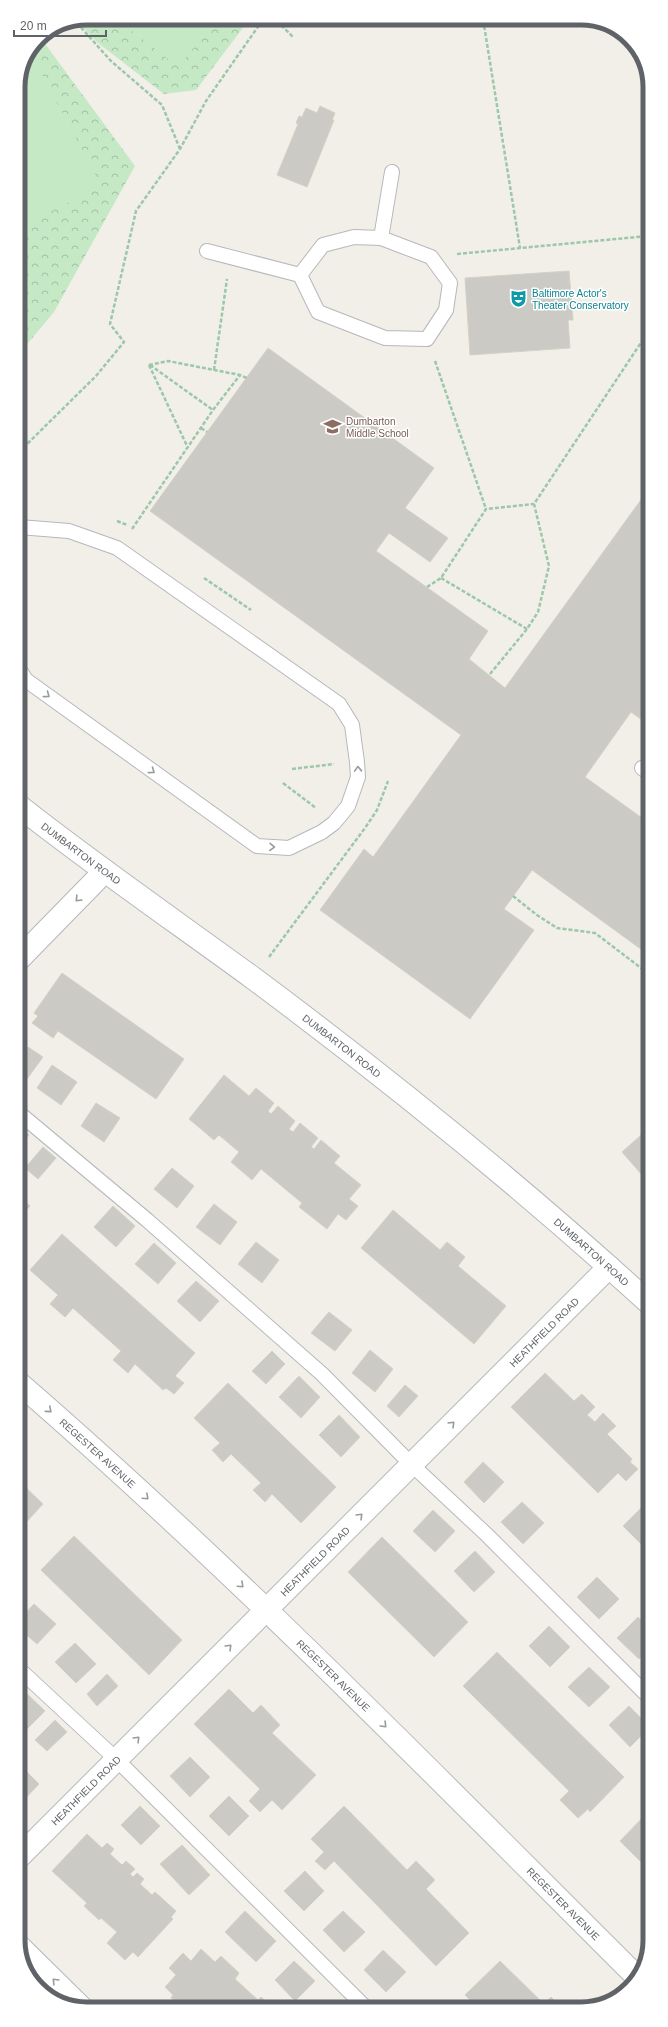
<svg xmlns="http://www.w3.org/2000/svg" width="668" height="2027" viewBox="0 0 668 2027" font-family="Helvetica,sans-serif">
	<defs>
		<pattern id="park-crowns" width="20" height="18" patternUnits="userSpaceOnUse"><rect width="20" height="18" fill="#c5e8c5"/><path d="M2 6a3 3 0 1 1 6 0M12 15a3 3 0 1 1 6 0" fill="none" stroke="#a3c0a4"/></pattern>
	</defs>
	<rect width="100%" height="100%" fill="#f1efe8"/>
	<g fill="url(#park-crowns)">
		<polygon points="248,21 196,90 164,94 98,43 79,23"/>
		<polygon points="40,37 135,166 54,312 18,355 18,83"/>
	</g>
	<g fill="#c5e8c5">
		<polygon points="215,22 178,67 122,23"/>
		<polygon points="31,54 101,185 18,229 18,83"/>
	</g>
	<g fill="#cccac5" stroke="#d6d1c6">
		<polygon points="320,106 335,113 332,120 334,120 307,187 277,175 298,124 296,123 299,116 302,117 306,108 317,113"/>
		<polygon points="569,271 573,320 568,320 570,348 470,355 465,278"/>
		<polygon points="268,348 434,468 405,508 448,538 430,562 389,533 376,551 488,631 469,659 505,688 648,490 649,725 631,712 585,777 649,823 649,955 532,870 504,909 534,930 470,1019 320,910 364,849 373,857 461,735 150,511"/>
		<polygon points="62,973 184,1059 156,1099 58,1031 53,1038 32,1023 38,1016 34,1013"/>
		<polygon points="28,1047 43,1057 27,1079 19,1074 19,1060"/>
		<polygon points="52,1065 77,1082 61,1105 37,1088"/>
		<polygon points="224,1075 249,1096 256,1088 274,1103 268,1111 271,1114 278,1106 295,1121 289,1129 293,1132 300,1123 318,1138 311,1147 314,1149 321,1140 340,1156 334,1163 361,1185 349,1199 358,1206 346,1220 338,1214 327,1229 299,1207 302,1203 261,1169 252,1180 231,1162 239,1152 219,1135 214,1140 189,1119"/>
		<polygon points="96,1103 120,1118 104,1142 81,1126"/>
		<polygon points="19,1126 29,1135 19,1146"/>
		<polygon points="649,1128 649,1180 643,1173 642,1175 622,1152"/>
		<polygon points="43,1147 56,1158 38,1179 25,1168"/>
		<polygon points="172,1168 194,1186 177,1208 154,1189"/>
		<polygon points="19,1197 30,1206 19,1218"/>
		<polygon points="214,1204 237,1222 220,1245 196,1227"/>
		<polygon points="113,1206 135,1226 116,1247 94,1227"/>
		<polygon points="393,1210 440,1250 447,1242 465,1257 458,1266 506,1306 474,1344 361,1248"/>
		<polygon points="62,1234 195,1353 175,1376 184,1383 174,1394 166,1388 163,1390 135,1364 128,1373 113,1360 121,1351 73,1308 65,1317 50,1304 58,1295 30,1270"/>
		<polygon points="256,1242 279,1260 262,1283 238,1264"/>
		<polygon points="154,1243 176,1263 158,1284 135,1264"/>
		<polygon points="196,1281 219,1301 200,1322 177,1301"/>
		<polygon points="329,1312 352,1330 335,1351 311,1333"/>
		<polygon points="370,1350 393,1369 375,1392 352,1373"/>
		<polygon points="272,1351 285,1364 266,1384 252,1371"/>
		<polygon points="545,1373 574,1401 582,1394 595,1407 587,1415 595,1422 603,1413 616,1426 607,1434 632,1459 630,1462 638,1469 626,1481 618,1473 598,1493 511,1407"/>
		<polygon points="299,1376 320,1397 301,1418 279,1397"/>
		<polygon points="228,1383 336,1487 301,1523 272,1494 265,1502 253,1490 261,1483 231,1454 223,1462 212,1450 220,1443 194,1418"/>
		<polygon points="405,1385 418,1396 399,1417 387,1406"/>
		<polygon points="339,1415 360,1437 341,1457 319,1435"/>
		<polygon points="483,1462 504,1482 484,1503 464,1482"/>
		<polygon points="20,1482 43,1504 20,1529"/>
		<polygon points="649,1500 650,1551 649,1552 623,1526"/>
		<polygon points="522,1502 544,1523 523,1544 501,1522"/>
		<polygon points="433,1510 455,1531 435,1552 413,1531"/>
		<polygon points="74,1536 182,1640 149,1675 41,1570"/>
		<polygon points="382,1537 468,1622 434,1657 348,1572"/>
		<polygon points="475,1551 495,1572 474,1592 454,1571"/>
		<polygon points="597,1577 619,1599 599,1619 577,1597"/>
		<polygon points="34,1604 56,1624 37,1644 20,1629 20,1619"/>
		<polygon points="638,1617 650,1628 650,1648 639,1659 617,1638"/>
		<polygon points="549,1626 570,1647 550,1667 529,1646"/>
		<polygon points="75,1643 96,1664 76,1683 55,1662"/>
		<polygon points="497,1652 624,1777 590,1812 588,1809 578,1818 560,1800 569,1791 463,1686"/>
		<polygon points="589,1667 610,1687 589,1707 568,1687"/>
		<polygon points="107,1674 118,1686 97,1706 87,1694"/>
		<polygon points="229,1689 253,1713 261,1705 280,1725 272,1733 316,1775 282,1810 272,1800 260,1812 249,1801 260,1789 194,1724"/>
		<polygon points="24,1691 45,1711 25,1731 20,1726 20,1695"/>
		<polygon points="629,1706 650,1727 630,1747 609,1725"/>
		<polygon points="55,1720 67,1732 47,1751 35,1740"/>
		<polygon points="190,1757 210,1777 190,1797 170,1776"/>
		<polygon points="20,1765 39,1784 20,1804"/>
		<polygon points="229,1796 249,1816 229,1836 209,1816"/>
		<polygon points="140,1806 160,1826 141,1845 121,1825"/>
		<polygon points="344,1806 407,1870 416,1861 435,1880 426,1889 469,1933 436,1966 334,1861 325,1870 315,1861 324,1852 311,1839"/>
		<polygon points="650,1810 650,1871 620,1841"/>
		<polygon points="87,1834 102,1848 107,1843 114,1849 110,1854 122,1865 126,1861 135,1869 130,1874 133,1877 137,1873 144,1879 140,1884 152,1895 155,1892 176,1911 171,1917 173,1919 138,1957 133,1952 125,1960 107,1943 117,1932 101,1918 99,1920 84,1906 87,1903 52,1871"/>
		<polygon points="182,1845 210,1875 189,1895 160,1864"/>
		<polygon points="305,1871 324,1891 304,1911 284,1891"/>
		<polygon points="245,1911 276,1941 256,1962 225,1932"/>
		<polygon points="343,1911 365,1932 344,1952 323,1930"/>
		<polygon points="201,1949 215,1962 221,1956 239,1973 235,1979 258,2000 261,1997 273,2008 185,2008 171,1998 173,1995 165,1987 176,1975 169,1968 183,1953 191,1961"/>
		<polygon points="383,1950 406,1972 386,1992 364,1970"/>
		<polygon points="294,1961 315,1981 295,2001 275,1980"/>
		<polygon points="500,1961 544,2004 551,1997 560,2007 477,2007 465,1995"/>
		<polygon points="334,2000 342,2008 326,2008"/>
	</g>
	<g fill="none" stroke-linecap="round" stroke-linejoin="round">
		<defs>
			<g id="service">
				<polygon points="354,237 381,238 431,257 450,283 446,310 427,339 385,338 318,312 300,275 323,245"/>
				<polyline points="381,238 392,172"/>
				<polyline points="207,251 300,275"/>
				<polyline points="19,527 69,531 117,548 339,704 352,725 357,762 358,777 348,806 334,823 322,832 289,848 257,846 26,680 19,669"/>
				<polyline points="642,768 649,773"/>
				<polyline points="19,1113 147,1220 322,1374 411,1464 487,1535 650,1698"/>
				<polyline points="20,1670 116,1759 366,2008"/>
			</g>
			<g id="minor">
				<path id="s1" d="M19,806C95,866 175,921 253,978C390,1080 523,1188 649,1303"/>
				<polyline points="19,959 105,871"/>
				<path id="s2" d="M20,1384C236,1571 435,1776 637,1977"/>
				<path id="s3" d="M20,1856L609,1267"/>
				<polyline points="20,1947 83,2009"/>
			</g>
		</defs>
		<use href="#service" stroke="#b5b8bc" stroke-width="16"/>
		<use href="#minor" stroke="#b5b8bc" stroke-width="24"/>
		<g stroke="#9cc7a9" stroke-width="2.5" stroke-dasharray="4 2" stroke-linecap="butt">
			<polyline points="475,19 484,25 520,248"/>
			<polyline points="277,21 293,37"/>
			<polyline points="77,23 111,61 162,105 180,149"/>
			<polyline points="457,254 648,236"/>
			<polyline points="435,361 486,509"/>
			<polyline points="149,365 168,361 240,375 247,378"/>
			<polyline points="149,365 188,448"/>
			<polyline points="150,365 213,410"/>
			<polyline points="214,370 227,279"/>
			<polyline points="201,428 207,432"/>
			<polyline points="19,452 96,376 124,342 110,324 136,211 180,149 206,101 262,21"/>
			<polyline points="117,521 127,525"/>
			<polyline points="132,529 213,410 240,375"/>
			<polyline points="204,578 251,610"/>
			<polyline points="441,578 527,629"/>
			<polyline points="427,587 441,578 486,509 534,504"/>
			<polyline points="490,674 527,629 538,612 549,566 534,504 648,332"/>
			<polyline points="292,769 334,764"/>
			<polyline points="283,783 316,808"/>
			<polyline points="513,896 537,915 557,928 595,933 649,974"/>
			<polyline points="269,957 365,828 377,810 388,781"/>
		</g>
		<use href="#service" stroke="#fff" stroke-width="14"/>
		<use href="#minor" stroke="#fff" stroke-width="22"/>
	</g>
	<defs><path id="oneway-chevron" d="M-2-3.5L2.5 0L-2 3.5" fill="none" stroke-width="1.6" stroke-linecap="round" stroke-linejoin="round"/></defs>
	<g stroke="#979a9d">
		<use href="#oneway-chevron" transform="translate(47 695) rotate(36)"/>
		<use href="#oneway-chevron" transform="translate(358 769) rotate(-92)"/>
		<use href="#oneway-chevron" transform="translate(152 771) rotate(36)"/>
		<use href="#oneway-chevron" transform="translate(272 847) rotate(2)"/>
		<use href="#oneway-chevron" transform="translate(78 899) rotate(134)"/>
		<use href="#oneway-chevron" transform="translate(49 1410) rotate(41)"/>
		<use href="#oneway-chevron" transform="translate(452 1424) rotate(-45)"/>
		<use href="#oneway-chevron" transform="translate(146 1497) rotate(43)"/>
		<use href="#oneway-chevron" transform="translate(360 1516) rotate(-45)"/>
		<use href="#oneway-chevron" transform="translate(241 1585) rotate(43)"/>
		<use href="#oneway-chevron" transform="translate(229 1647) rotate(-45)"/>
		<use href="#oneway-chevron" transform="translate(384 1725) rotate(45)"/>
		<use href="#oneway-chevron" transform="translate(137 1739) rotate(-45)"/>
		<use href="#oneway-chevron" transform="translate(55 1981) rotate(-135)"/>
	</g>
	<defs>
		<symbol id="theatre-bare" viewBox="-9 -9 18 18"><path d="M-5-5.5Q0-4 5-5.5V0Q5 5 0 6Q-5 5-5 0ZM-3.3-2.5H-1v1.5H-3.3ZM1-2.5H3.3v1.5H1ZM-2.8 1Q0 5.5 2.8 1Z" fill="#0f9aa8" stroke="#fff" stroke-width="2.5" paint-order="stroke"/></symbol>
		<symbol id="school-bare" viewBox="-9 -9 18 18"><path d="M0-5L7-2L0 1L-7-2ZM-4 1L0 2.5L4 1V4Q0 6-4 4Z" fill="#8d6e63" stroke="#fff" stroke-width="2.5" paint-order="stroke"/></symbol>
	</defs>
	<g fill-rule="evenodd">
		<use href="#theatre-bare" x="506" y="286" width="25" height="25"/>
		<use href="#school-bare" x="320" y="414" width="25" height="25"/>
	</g>
	<g text-anchor="middle" stroke-width="3" stroke-linejoin="round" paint-order="stroke">
		<g font-size="10" fill="#0d838f" stroke="#fff" text-anchor="start">
			<text x="532" y="297">Baltimore Actor's<tspan x="532" dy="12">Theater Conservatory</tspan></text>
		</g>
		<g font-size="10" fill="#785e54" stroke="#fff" text-anchor="start">
			<text x="346" y="425">Dumbarton<tspan x="346" dy="12">Middle School</tspan></text>
		</g>
		<g font-size="10" fill="#5f6368" stroke="#fff">
			<text dy="4" stroke="none"><textPath href="#s1" startOffset="78">DUMBARTON ROAD</textPath></text>
			<text dy="4" stroke="none"><textPath href="#s1" startOffset="402">DUMBARTON ROAD</textPath></text>
			<text dy="4" stroke="none"><textPath href="#s1" startOffset="726">DUMBARTON ROAD</textPath></text>
			<text dy="4" stroke="none"><textPath href="#s3" startOffset="741">HEATHFIELD ROAD</textPath></text>
			<text dy="4" stroke="none"><textPath href="#s2" startOffset="104">REGESTER AVENUE</textPath></text>
			<text dy="4" stroke="none"><textPath href="#s3" startOffset="417">HEATHFIELD ROAD</textPath></text>
			<text dy="4" stroke="none"><textPath href="#s2" startOffset="428">REGESTER AVENUE</textPath></text>
			<text dy="4" stroke="none"><textPath href="#s3" startOffset="93">HEATHFIELD ROAD</textPath></text>
			<text dy="4" stroke="none"><textPath href="#s2" startOffset="752">REGESTER AVENUE</textPath></text>
		</g>
	</g>
	<path d="M0 0H668V2027H0ZM87 25H581A62 62 0 0 1 643 87V1940A62 62 0 0 1 581 2002H87A62 62 0 0 1 25 1940V87A62 62 0 0 1 87 25Z" fill="#fff" fill-rule="evenodd"/>
	<path fill="none" stroke="#5f6368" stroke-width="5" d="M87 25H581A62 62 0 0 1 643 87V1940A62 62 0 0 1 581 2002H87A62 62 0 0 1 25 1940V87A62 62 0 0 1 87 25Z"/>
	<path d="M14 30v6h92v-6" fill="none" stroke="#5f6368" stroke-width="2"/>
	<text x="20" y="30" font-size="12" fill="#5f6368" stroke="#ffffff" stroke-width="3" paint-order="stroke">20 m</text>
</svg>
